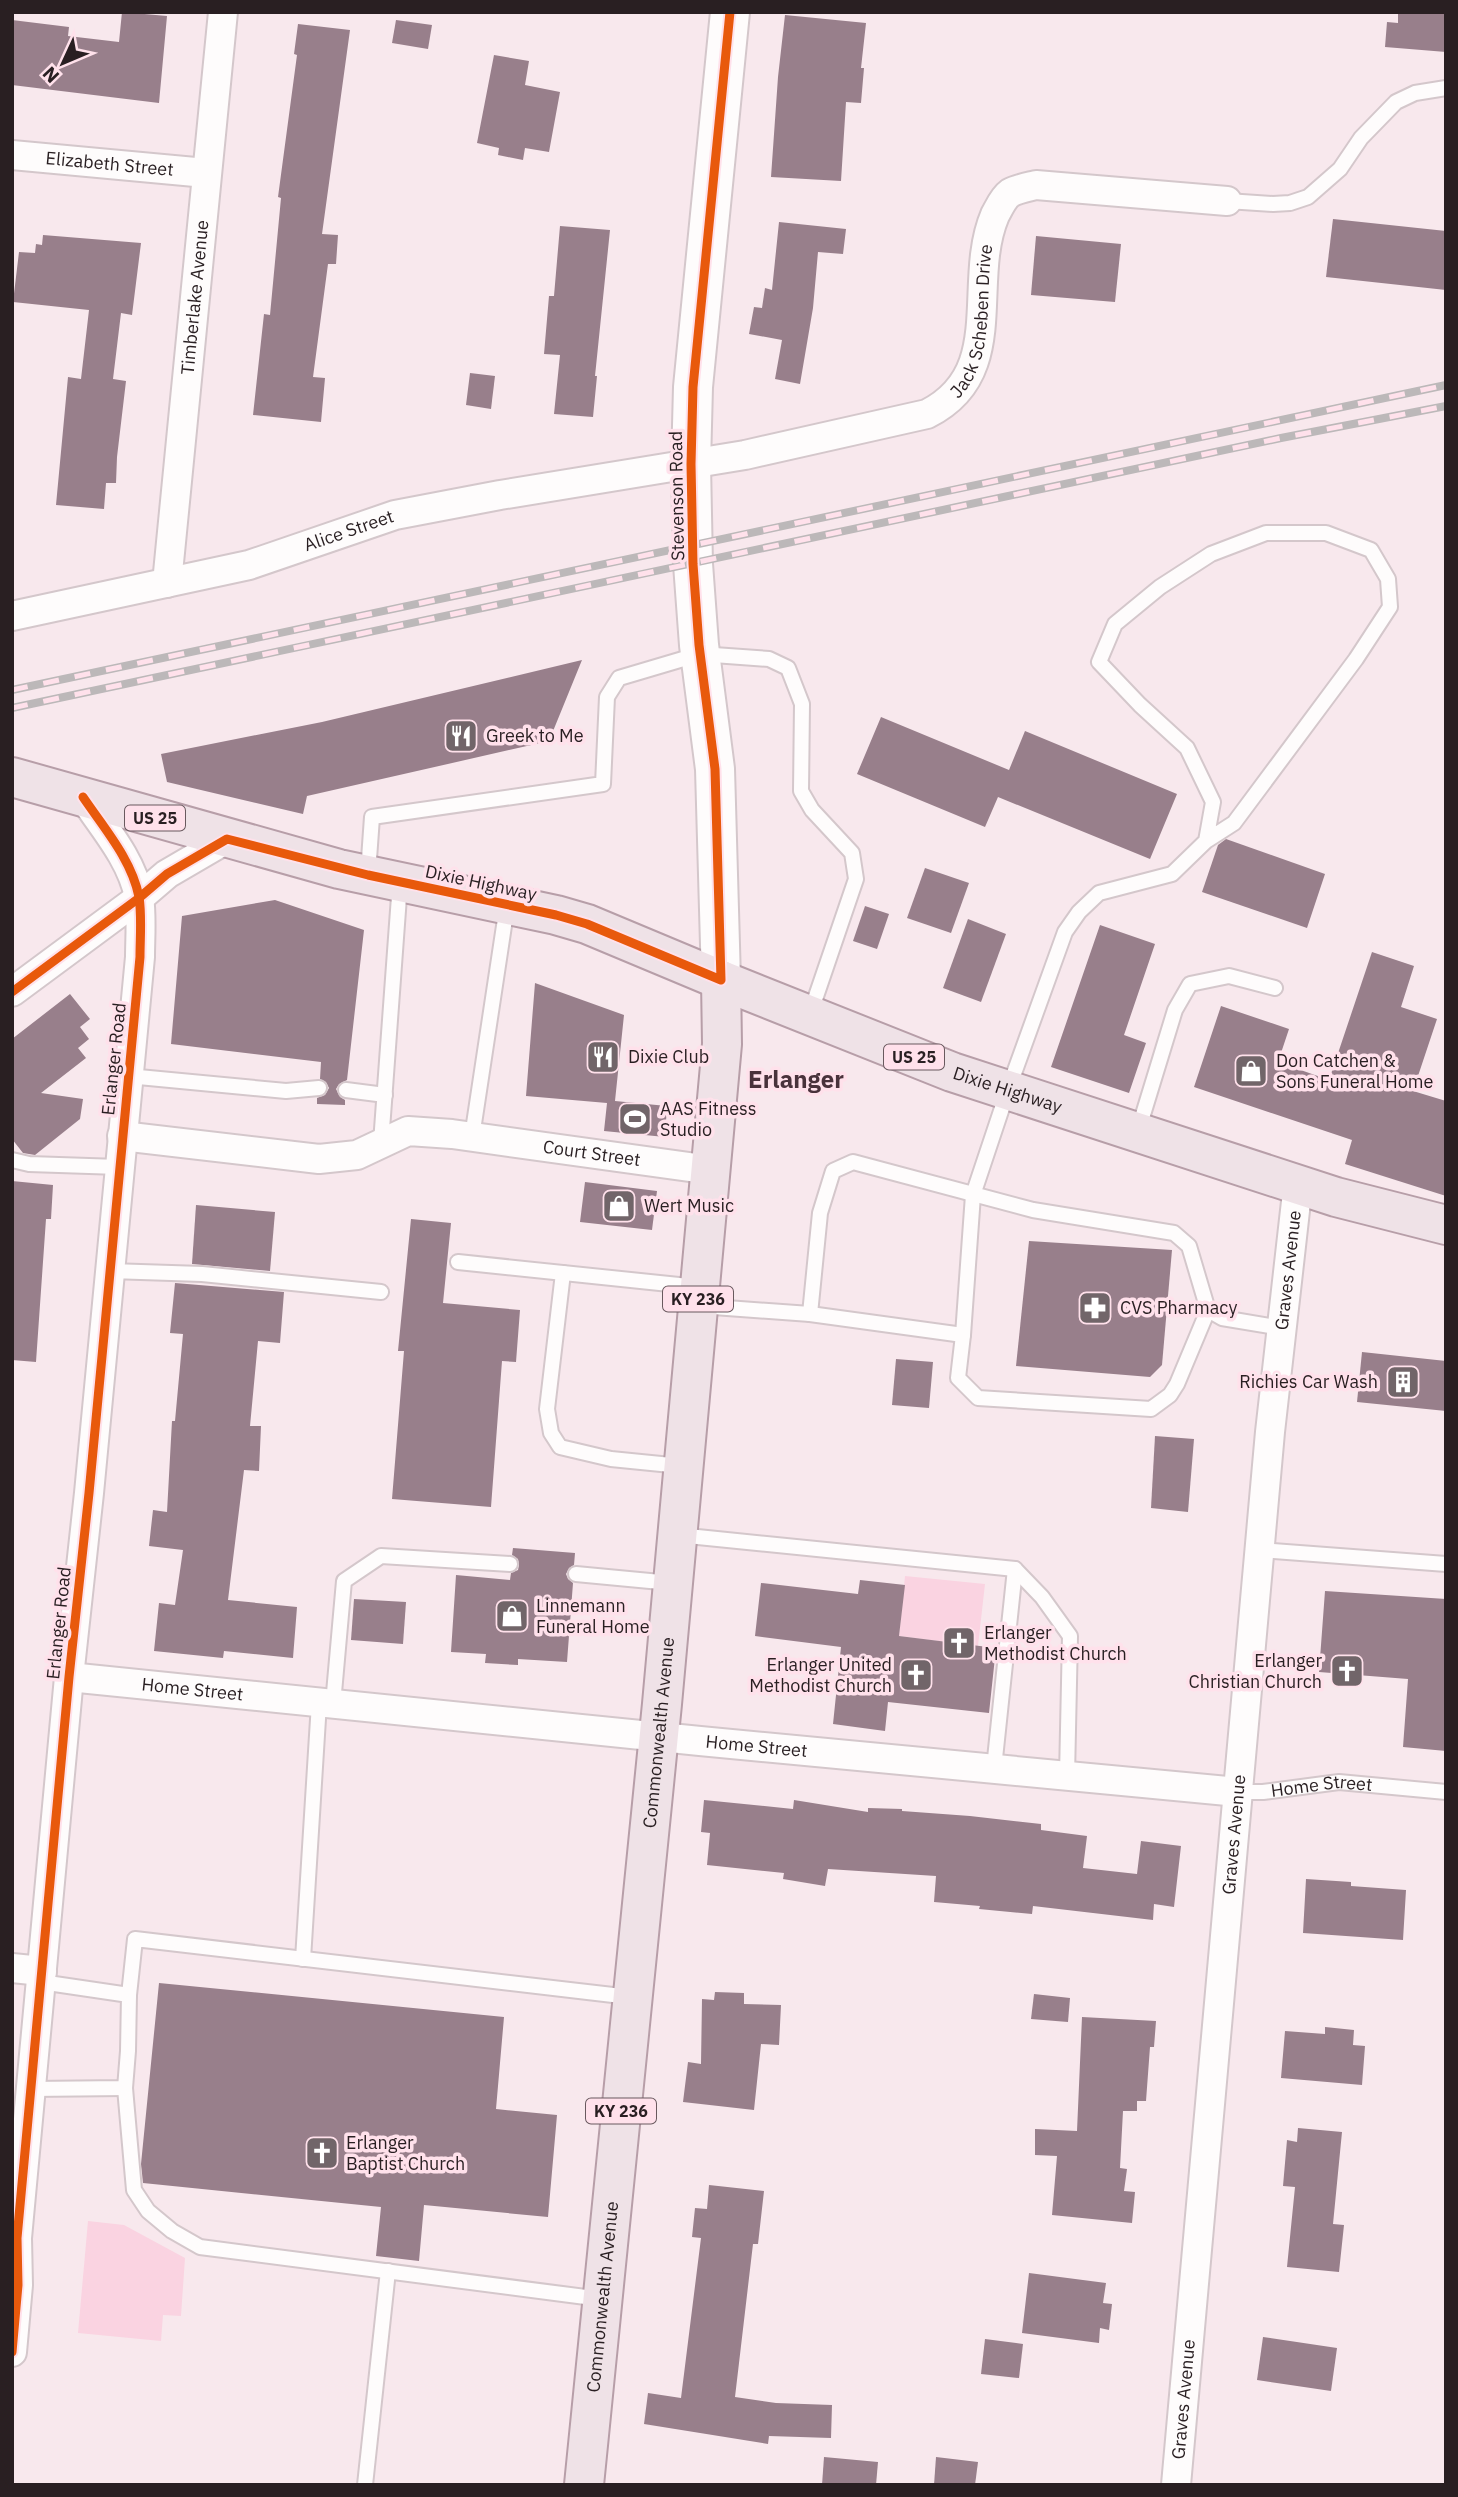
<svg xmlns="http://www.w3.org/2000/svg" width="1458" height="2497" viewBox="0 0 1458 2497" font-family="'IBM Plex Sans',sans-serif">
	<rect width="100%" height="100%" fill="#f8e8ed"/>
	<g fill="#fad3e1">
		<polygon points="905,1576 985,1584 978,1646 899,1636"/>
		<polygon points="88,2221 124,2225 185,2258 181,2316 163,2315 161,2341 78,2333"/>
	</g>
	<g fill="#987f8b">
		<polygon points="122,12 167,16 159,103 12,85 12,20 69,27 68,36 119,42"/>
		<polygon points="1398,12 1446,12 1446,52 1385,47 1387,22 1398,23"/>
		<polygon points="785,15 866,23 861,68 864,68 861,103 846,102 841,181 771,177 778,77"/>
		<polygon points="396,20 432,25 428,49 392,43"/>
		<polygon points="298,24 350,30 322,234 338,235 336,264 328,264 313,377 325,378 321,422 253,415 264,314 270,315 281,198 278,197 297,55 294,54"/>
		<polygon points="494,55 529,61 525,85 560,92 549,152 525,148 523,160 498,155 499,148 477,143"/>
		<polygon points="1333,219 1446,231 1446,290 1326,277"/>
		<polygon points="779,222 846,229 843,254 818,252 813,308 800,384 775,379 782,340 749,334 754,307 762,308 765,288 772,290"/>
		<polygon points="560,226 610,230 595,376 597,376 593,417 554,414 560,355 544,354 549,296 554,296"/>
		<polygon points="43,235 141,243 132,315 121,313 113,379 126,381 117,457 116,483 106,483 104,509 56,505 68,377 81,379 89,310 13,302 19,252 35,253 36,244 42,245"/>
		<polygon points="1036,236 1121,244 1115,302 1031,295"/>
		<polygon points="470,373 495,376 491,409 466,405"/>
		<polygon points="582,660 549,741 307,796 303,814 167,782 161,754 322,722"/>
		<polygon points="881,717 1009,770 1025,731 1177,794 1150,859 998,797 985,827 857,774"/>
		<polygon points="1226,839 1325,874 1307,928 1202,892 1218,845"/>
		<polygon points="925,868 969,883 951,933 907,918"/>
		<polygon points="275,900 364,930 347,1080 339,1084 336,1089 340,1097 345,1100 345,1105 317,1104 317,1098 325,1095 329,1088 326,1082 320,1079 321,1062 171,1044 182,916"/>
		<polygon points="865,906 889,914 877,949 853,941"/>
		<polygon points="968,919 1006,934 981,1002 943,988"/>
		<polygon points="1100,925 1155,944 1124,1035 1146,1043 1129,1093 1051,1067"/>
		<polygon points="1372,952 1414,966 1401,1007 1437,1019 1413,1091 1446,1101 1446,1196 1345,1164 1352,1140 1194,1087 1221,1006 1289,1029 1278,1062 1329,1080"/>
		<polygon points="535,983 624,1015 615,1101 667,1106 665,1137 604,1131 607,1103 526,1096"/>
		<polygon points="70,994 90,1019 80,1027 89,1039 78,1048 86,1058 41,1093 83,1099 80,1119 35,1155 23,1153 12,1139 12,1039"/>
		<polygon points="12,1181 53,1185 51,1219 46,1219 36,1362 12,1360"/>
		<polygon points="585,1182 657,1191 652,1230 580,1222"/>
		<polygon points="196,1205 275,1212 270,1271 192,1264"/>
		<polygon points="411,1219 451,1223 443,1303 520,1310 516,1362 502,1361 491,1507 392,1499 404,1351 398,1351"/>
		<polygon points="1029,1241 1172,1250 1162,1365 1150,1377 1016,1366"/>
		<polygon points="175,1283 284,1292 280,1343 258,1341 250,1426 261,1426 259,1471 244,1470 228,1600 297,1607 293,1658 224,1651 223,1658 154,1651 159,1603 175,1605 183,1550 149,1546 153,1510 167,1512 172,1421 175,1421 183,1334 170,1333"/>
		<polygon points="1362,1352 1446,1361 1446,1411 1357,1402"/>
		<polygon points="896,1359 933,1362 929,1408 892,1405"/>
		<polygon points="1155,1436 1194,1439 1188,1512 1151,1508"/>
		<polygon points="513,1548 575,1553 574,1565 569,1568 566,1574 568,1579 573,1583 567,1662 518,1659 518,1665 485,1663 486,1654 451,1652 456,1575 510,1580 511,1573 518,1570 519,1565 518,1559 512,1555"/>
		<polygon points="860,1580 905,1585 899,1636 996,1648 989,1713 888,1702 885,1731 833,1724 841,1647 755,1636 761,1583 858,1594"/>
		<polygon points="1325,1591 1446,1599 1446,1751 1403,1747 1408,1679 1319,1672"/>
		<polygon points="354,1599 406,1602 403,1644 351,1640"/>
		<polygon points="704,1800 793,1809 794,1800 868,1812 868,1808 902,1809 902,1811 970,1816 1041,1824 1041,1830 1087,1836 1083,1868 1137,1874 1141,1841 1181,1846 1174,1907 1154,1904 1153,1920 1033,1906 1032,1914 979,1909 980,1906 934,1902 936,1876 828,1869 825,1886 783,1879 784,1873 707,1865 710,1833 701,1832"/>
		<polygon points="1306,1879 1351,1882 1351,1886 1406,1890 1403,1940 1303,1933"/>
		<polygon points="159,1983 504,2017 496,2109 557,2115 548,2217 424,2205 419,2261 376,2256 381,2207 143,2183 141,2164"/>
		<polygon points="715,1992 744,1993 744,2004 781,2005 779,2045 761,2044 754,2110 683,2102 688,2062 701,2064 702,1999 714,2000"/>
		<polygon points="1034,1994 1070,1998 1068,2022 1031,2019"/>
		<polygon points="1082,2017 1156,2021 1154,2047 1150,2047 1146,2101 1137,2101 1137,2111 1123,2111 1120,2168 1127,2169 1124,2191 1135,2192 1132,2223 1052,2215 1057,2156 1035,2155 1035,2129 1077,2131"/>
		<polygon points="1325,2027 1354,2030 1353,2045 1365,2046 1362,2085 1281,2078 1285,2031 1325,2034"/>
		<polygon points="1298,2128 1342,2132 1333,2224 1344,2225 1339,2272 1287,2267 1295,2187 1283,2186 1287,2140 1297,2142"/>
		<polygon points="709,2185 764,2191 758,2244 753,2244 735,2397 776,2403 832,2405 831,2438 769,2436 768,2444 644,2424 648,2393 681,2398 701,2238 692,2237 695,2208 707,2209"/>
		<polygon points="1029,2273 1106,2283 1103,2303 1112,2304 1109,2330 1100,2328 1099,2343 1022,2333"/>
		<polygon points="1263,2337 1337,2348 1331,2391 1257,2380"/>
		<polygon points="985,2339 1023,2344 1019,2378 981,2374"/>
		<polygon points="824,2457 878,2462 876,2485 822,2485"/>
		<polygon points="936,2457 978,2462 975,2485 934,2485"/>
	</g>
	<g fill="none" stroke-linecap="round" stroke-linejoin="round">
		<defs>
			<g id="service">
				<polyline points="1227,201 1273,204 1290,203 1308,197 1340,169 1361,138 1396,102 1415,93 1446,88"/>
				<polyline points="1206,841 1234,823 1356,659 1390,607 1388,579 1371,550 1326,533 1266,533 1211,554 1160,587 1115,624 1099,662 1140,705 1187,748 1213,802 1206,841 1172,874 1099,893 1079,912 1065,932 1008,1090 973,1195 963,1335 958,1378 978,1398 1151,1409 1170,1395 1177,1384 1208,1310"/>
				<polyline points="368,873 372,817 603,784 607,697 619,678 700,654 769,659 788,668 802,704 801,791 812,810 852,853 856,879 810,1014"/>
				<polyline points="128,1076 286,1091 319,1088"/>
				<polyline points="346,1090 385,1095"/>
				<polyline points="1138,1131 1175,1010 1190,984 1229,976 1275,988"/>
				<polyline points="472,1137 507,906"/>
				<polyline points="381,1143 400,883"/>
				<polyline points="12,1160 29,1164 119,1167"/>
				<polyline points="458,1262 698,1287"/>
				<polyline points="110,1271 202,1274 381,1292"/>
				<polyline points="563,1273 547,1409 551,1433 560,1447 611,1459 681,1466"/>
				<polyline points="700,1306 810,1314 963,1335"/>
				<polyline points="810,1314 820,1213 833,1171 853,1162 1033,1210 1174,1233 1189,1246 1208,1310 1222,1318 1282,1328"/>
				<polyline points="678,1535 1015,1569 1042,1597 1070,1636 1067,1776"/>
				<polyline points="1259,1550 1446,1564"/>
				<polyline points="576,1574 671,1583"/>
				<polyline points="333,1704 344,1581 381,1556 510,1564"/>
				<polyline points="994,1768 1015,1569"/>
				<path id="s1" d="M1238,1792H1263L1339,1782L1446,1792"/>
				<polyline points="303,1959 319,1703"/>
				<polyline points="129,1995 135,1939 630,1997"/>
				<polyline points="125,2088 134,2190 148,2211 172,2231 200,2247 601,2299"/>
				<polyline points="31,2089 125,2088 128,2051 129,1995 41,1982"/>
				<polyline points="365,2485 388,2271"/>
			</g>
			<g id="minor">
				<path id="s2" d="M12,155L206,173"/>
				<path id="s3" d="M167,583L223,12"/>
				<path id="s4" d="M12,616L249,565L395,515L500,495L745,455L927,414C1009,373 966,283 995,215C999,208 1003,198 1010,193C1017,189 1028,187 1036,185L1227,201"/>
				<polyline points="12,992 139,898 167,874 227,839"/>
				<path id="s5" d="M122,1136L319,1159L357,1155L408,1131L452,1134L711,1170"/>
				<path id="s6" d="M69,1677L700,1741L1238,1792"/>
				<polyline points="12,1968 42,1971"/>
				<path d="M12,2352L18,2285L17,2238L69,1677L89,1493L140,957C140,938 142,916 139,897C132,860 104,828 83,797"/>
				<path id="s7" d="M1176,2485L1270,1432L1298,1184"/>
			</g>
			<polyline id="secondary" points="721,980 715,769 699,645 693,564 691,464 693,387 730,12"/>
			<g id="primary">
				<path id="s8" d="M12,777L339,869L556,915L587,924L721,980L952,1072L1336,1197L1446,1225"/>
				<path id="s9" d="M584,2485L662,1704L722,1044L721,980"/>
			</g>
		</defs>
		<use href="#service" stroke="#d4c7cb" stroke-width="18"/>
		<use href="#minor" stroke="#d4c7cb" stroke-width="32"/>
		<use href="#secondary" stroke="#d4c7cb" stroke-width="42"/>
		<use href="#primary" stroke="#b79ea8" stroke-width="42"/>
		<use href="#service" stroke="#fefcfc" stroke-width="14"/>
		<use href="#minor" stroke="#fefcfc" stroke-width="28"/>
		<use href="#secondary" stroke="#fefcfc" stroke-width="38"/>
		<use href="#primary" stroke="#efe2e7" stroke-width="38"/>
		<defs>
			<g id="rail">
				<polyline points="12,690 1446,385"/>
				<polyline points="12,708 1281,438 1446,406"/>
			</g>
		</defs>
		<use href="#rail" stroke="#bcb8b9" stroke-width="8"/>
		<use href="#rail" stroke="#ffe1eb" stroke-width="5" stroke-dasharray="16" stroke-linecap="butt"/>
		<defs>
			<g id="cycleway">
				<polyline points="12,992 139,898 167,874 227,839 368,875 556,915 587,924 721,980 715,769 699,645 693,564 691,464 693,387 730,12"/>
				<path d="M12,2352L18,2285L17,2238L69,1677L89,1493L140,957C140,938 142,916 139,897C132,860 104,828 83,797"/>
			</g>
		</defs>
		<use href="#cycleway" stroke="#ffe1eb" stroke-width="13"/>
		<use href="#cycleway" stroke="#e8590c" stroke-width="9"/>
	</g>
	<defs>
		<symbol id="restaurant-square" viewBox="-11 -11 22 22"><rect x="-9" y="-9" width="18" height="18" rx="4" fill="#716569" stroke="#ffe1eb"/><path d="M-5-6h1v4h1v-4h1v4h1v-4h1v5L-1.5 .5V6h-2V.5L-5-1ZM5-6V6H3V1.5H1.5Q1.5-4 5-6Z" fill="#fff"/></symbol>
		<symbol id="shop-square" viewBox="-11 -11 22 22"><rect x="-9" y="-9" width="18" height="18" rx="4" fill="#716569" stroke="#ffe1eb"/><path d="M-5-2.5h2.3a2.7 3.5 0 0 1 5.4 0H5L5.5 6h-11ZM-1.5-2.5h3a1.5 2.3 0 0 0-3 0Z" fill="#fff"/></symbol>
		<symbol id="stadium-square" viewBox="-11 -11 22 22"><rect x="-9" y="-9" width="18" height="18" rx="4" fill="#716569" stroke="#ffe1eb"/><path d="M0-5a6.5 5 0 1 0 0 10a6.5 5 0 1 0 0-10ZM-3.5-1.8h7v3.6h-7Z" fill="#fff"/></symbol>
		<symbol id="pharmacy-square" viewBox="-11 -11 22 22"><rect x="-9" y="-9" width="18" height="18" rx="4" fill="#716569" stroke="#ffe1eb"/><path d="M-2-6h4v4h4v4h-4v4h-4v-4h-4v-4h4Z" fill="#fff"/></symbol>
		<symbol id="building-square" viewBox="-11 -11 22 22"><rect x="-9" y="-9" width="18" height="18" rx="4" fill="#716569" stroke="#ffe1eb"/><path d="M-4-6H4V6H1V3H-1V6H-4ZM-2.5-4.3h1.7v1.8h-1.7ZM.8-4.3h1.7v1.8H.8ZM-2.5-1h1.7V.8h-1.7ZM.8-1h1.7V.8H.8Z" fill="#fff"/></symbol>
		<symbol id="church-square" viewBox="-11 -11 22 22"><rect x="-9" y="-9" width="18" height="18" rx="4" fill="#716569" stroke="#ffe1eb"/><path d="M-1.2-6h2.4v3.5h3.3v2.4h-3.3V6h-2.4V-.1h-3.3v-2.4h3.3Z" fill="#fff"/></symbol>
	</defs>
	<g fill-rule="evenodd">
		<use href="#restaurant-square" x="442" y="717" width="38" height="38"/>
		<use href="#restaurant-square" x="584" y="1038" width="38" height="38"/>
		<use href="#shop-square" x="1232" y="1052" width="38" height="38"/>
		<use href="#stadium-square" x="616" y="1100" width="38" height="38"/>
		<use href="#shop-square" x="600" y="1187" width="38" height="38"/>
		<use href="#pharmacy-square" x="1076" y="1289" width="38" height="38"/>
		<use href="#building-square" x="1384" y="1363" width="38" height="38"/>
		<use href="#shop-square" x="493" y="1597" width="38" height="38"/>
		<use href="#church-square" x="940" y="1624" width="38" height="38"/>
		<use href="#church-square" x="1328" y="1652" width="38" height="38"/>
		<use href="#church-square" x="897" y="1656" width="38" height="38"/>
		<use href="#church-square" x="303" y="2134" width="38" height="38"/>
	</g>
	<g text-anchor="middle" stroke-width="7" stroke-linejoin="round" paint-order="stroke">
		<g fill="#ffe1eb" stroke="#69595e" stroke-width="2">
			<rect x="125" y="805.5" width="60" height="25" rx="5"/>
			<rect x="884" y="1044.5" width="60" height="25" rx="5"/>
			<rect x="663" y="1286.5" width="70" height="25" rx="5"/>
			<rect x="586" y="2098.5" width="70" height="25" rx="5"/>
		</g>
		<g font-size="16" font-weight="bold" fill="#291f22">
			<text x="155" y="824">US 25</text>
			<text x="914" y="1063">US 25</text>
			<text x="698" y="1305">KY 236</text>
			<text x="621" y="2117">KY 236</text>
		</g>
		<g font-size="18" fill="#291f22" stroke="#ffe1eb">
			<text dy="6" stroke="none"><textPath href="#s2" startOffset="98">Elizabeth Street</textPath></text>
			<text dy="6" stroke="none"><textPath href="#s3" startOffset="287">Timberlake Avenue</textPath></text>
			<text dy="6" stroke="none"><textPath href="#s4" startOffset="1050">Jack Scheben Drive</textPath></text>
			<text transform="translate(677 496) rotate(-91)" y="6">Stevenson Road</text>
			<text dy="6" stroke="none"><textPath href="#s4" startOffset="348">Alice Street</textPath></text>
			<text transform="translate(481 883) rotate(12)" y="6">Dixie Highway</text>
			<text transform="translate(114 1059) rotate(-84)" y="6">Erlanger Road</text>
			<text dy="6" stroke="none"><textPath href="#s8" startOffset="1046">Dixie Highway</textPath></text>
			<text dy="6" stroke="none"><textPath href="#s5" startOffset="478">Court Street</textPath></text>
			<text dy="6" stroke="none"><textPath href="#s7" startOffset="1220">Graves Avenue</textPath></text>
			<text transform="translate(59 1623) rotate(-84)" y="6">Erlanger Road</text>
			<text dy="6" stroke="none"><textPath href="#s6" startOffset="124">Home Street</textPath></text>
			<text dy="6" stroke="none"><textPath href="#s9" startOffset="756">Commonwealth Avenue</textPath></text>
			<text dy="6" stroke="none"><textPath href="#s6" startOffset="691">Home Street</textPath></text>
			<text dy="6" stroke="none"><textPath href="#s1" startOffset="84">Home Street</textPath></text>
			<text dy="6" stroke="none"><textPath href="#s7" startOffset="653">Graves Avenue</textPath></text>
			<text dy="6" stroke="none"><textPath href="#s9" startOffset="189">Commonwealth Avenue</textPath></text>
			<text dy="6" stroke="none"><textPath href="#s7" startOffset="86">Graves Avenue</textPath></text>
		</g>
		<g font-size="18" fill="#291f22" stroke="#ffe1eb" text-anchor="start">
			<text x="486" y="742">Greek to Me</text>
			<text x="628" y="1063">Dixie Club</text>
			<text x="1276" y="1067">Don Catchen &amp;<tspan x="1276" dy="21">Sons Funeral Home</tspan></text>
			<text x="660" y="1115">AAS Fitness<tspan x="660" dy="21">Studio</tspan></text>
			<text x="644" y="1212">Wert Music</text>
			<text x="1120" y="1314">CVS Pharmacy</text>
			<text x="1378" y="1388" text-anchor="end">Richies Car Wash</text>
			<text x="536" y="1612">Linnemann<tspan x="536" dy="21">Funeral Home</tspan></text>
			<text x="984" y="1639">Erlanger<tspan x="984" dy="21">Methodist Church</tspan></text>
			<text x="1322" y="1667" text-anchor="end">Erlanger<tspan x="1322" dy="21">Christian Church</tspan></text>
			<text x="892" y="1671" text-anchor="end">Erlanger United<tspan x="892" dy="21">Methodist Church</tspan></text>
			<text x="346" y="2149">Erlanger<tspan x="346" dy="21">Baptist Church</tspan></text>
		</g>
		<g font-size="24" font-weight="bold" fill="#49323b" stroke="#ffe1eb">
			<text x="796" y="1088">Erlanger</text>
		</g>
	</g>
	<rect width="1458" height="2497" fill="none" stroke="#291f22" stroke-width="28"/>
	<g transform="translate(63 63) rotate(226)" stroke="#ffe1eb" stroke-width="5" paint-order="stroke">
	<path d="M0-5L12 26L0 18L-12 26Z" fill="#291f22"/>
	<text y="-10" font-size="19" font-weight="bold" text-anchor="middle" fill="#291f22">N</text>
	</g>
</svg>
